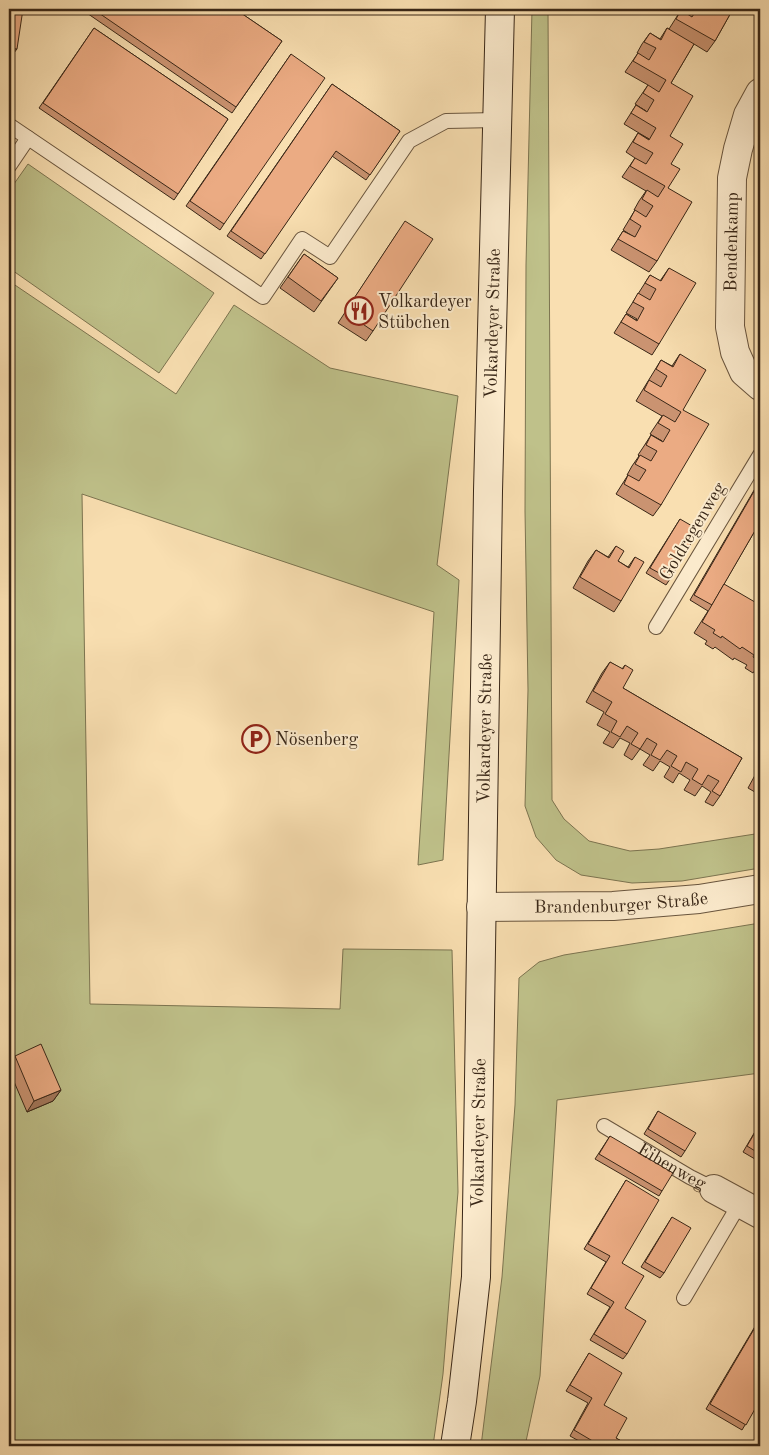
<svg xmlns="http://www.w3.org/2000/svg" width="769" height="1455" viewBox="0 0 769 1455" font-family="'Old Standard TT',serif">
	<rect width="100%" height="100%" fill="#f9dfb1"/>
	<filter id="stains"><feTurbulence type="fractalNoise" baseFrequency=".004" numOctaves="4"/><feColorMatrix values="0 0 0 0 .2 0 0 0 0 .09 0 0 0 0 .02 0 0 0 .5 -.17"/></filter>
	<radialGradient id="worn" r=".72"><stop offset=".6" stop-color="#630" stop-opacity="0"/><stop offset="1" stop-color="#630" stop-opacity=".3"/></radialGradient>
	<g fill="#bfc18a" stroke="#7c7450">
		<polygon points="532,9 548,9 552,800 564,819 589,841 630,851 659,849 755,834 760,857 760,868 682,881 632,883 581,875 556,860 536,837 525,806 528,690 525,511 526,265"/>
		<polygon points="28,164 214,293 159,373 9,268 9,191"/>
		<polygon points="9,281 176,394 234,305 330,368 458,396 437,565 459,580 443,860 418,865 434,612 82,494 90,1004 340,1009 343,949 452,950 458,1192 443,1374 433,1446 9,1446"/>
		<polygon points="760,923 760,1073 557,1100 540,1376 525,1446 481,1446 502,1277 515,1105 519,978 539,962 564,955"/>
	</g>
	<g fill="none" stroke-linecap="round" stroke-linejoin="round">
		<defs>
			<g id="lane">
				<polyline points="9,125 263,297 302,239 330,257 409,141 446,121 497,120"/>
				<polyline points="9,166 28,138"/>
				<polyline points="656,627 760,455"/>
				<path id="s1" d="M604,1126L690,1177L714,1189"/>
				<polyline points="684,1298 740,1203"/>
			</g>
			<g id="street">
				<polyline points="760,93 748,115 738,149 732,178 730,327 735,352 744,372 760,386"/>
				<path id="s2" d="M481,907L613,906L699,899L760,889"/>
				<polyline points="714,1189 760,1214"/>
			</g>
			<g id="secondary">
				<path id="s3" d="M455,1446L462,1401L476,1277L488,491L500,9"/>
			</g>
		</defs>
		<use href="#lane" stroke="#69553e" stroke-width="16"/>
		<use href="#street" stroke="#69553e" stroke-width="30"/>
		<use href="#secondary" stroke="#392717" stroke-width="30"/>
		<use href="#lane" stroke="#fbeacc" stroke-width="14"/>
		<use href="#street" stroke="#fbeacc" stroke-width="28"/>
		<use href="#secondary" stroke="#fbeacc" stroke-width="28"/>
	</g>
	<g fill="#ca9371" stroke="#392717">
		<polygon points="81,9 235,9 282,41 232,113"/>
		<polygon points="680,9 733,9 715,41 707,52 694,44 671,83 670,136 671,164 657,261 649,272 611,250 623,231 634,237 623,230 635,210 634,210 639,201 646,191 622,177 635,158 626,152 631,144 638,133 649,139 624,124 636,105 646,111 635,104 648,85 625,72 638,53 637,53 642,44 650,33 660,39 667,28 669,29 681,10"/>
		<polygon points="94,28 228,119 174,200 39,108"/>
		<polygon points="291,54 224,224 220,230 186,206"/>
		<polygon points="332,84 400,131 366,180 332,156 261,259 227,236"/>
		<polygon points="760,226 760,232 757,231"/>
		<polygon points="398,232 373,331 366,341 338,323"/>
		<polygon points="304,254 338,278 314,312 280,288"/>
		<polygon points="669,268 659,344 652,355 614,333 626,314 636,320 637,319 626,313 650,275 660,281"/>
		<polygon points="680,354 683,410 661,505 653,516 616,494 621,486 628,475 627,475 632,466 639,456 638,455 644,446 651,435 662,441 650,434 662,416 636,401 642,391 661,360 672,366"/>
		<polygon points="760,480 760,522 721,589 760,605 760,663 753,673 745,668 747,665 734,658 733,660 715,647 713,649 705,644 707,641 694,633 708,611 690,600"/>
		<polygon points="680,519 670,579 666,585 646,573"/>
		<polygon points="616,546 618,561 628,567 635,557 621,601 614,612 573,588 588,561 596,550 608,557"/>
		<polygon points="610,662 622,669 625,665 623,688 742,758 720,796 713,806 705,802 711,792 702,786 695,796 684,790 690,780 679,773 673,783 664,777 670,767 660,761 653,771 643,765 650,755 640,749 632,760 624,755 630,743 620,738 613,748 603,743 610,732 597,725 604,712 586,702 602,673"/>
		<polygon points="760,766 760,795 748,788"/>
		<polygon points="15,1056 61,1090 53,1101 27,1112 9,1070 9,1065"/>
		<polygon points="658,1111 685,1151 681,1157 644,1134"/>
		<polygon points="760,1123 760,1162 743,1152"/>
		<polygon points="610,1136 662,1191 659,1196 595,1159"/>
		<polygon points="626,1180 622,1263 625,1308 627,1354 623,1359 590,1340 610,1307 587,1294 606,1262 584,1249"/>
		<polygon points="672,1217 664,1273 660,1278 641,1267"/>
		<polygon points="760,1318 760,1400 742,1430 706,1409"/>
		<polygon points="589,1353 604,1405 616,1438 630,1446 588,1446 570,1436 588,1403 566,1391"/>
	</g>
	<g fill="#a4785c" stroke="#392717">
		<polygon points="9,48 17,49 13,54 9,54"/>
		<polygon points="61,1090 53,1101 27,1112 34,1101"/>
	</g>
	<g fill="#ebab83" stroke="#392717">
		<polygon points="9,9 23,9 17,49 9,48"/>
		<polygon points="93,9 235,9 282,41 236,107"/>
		<polygon points="697,9 733,9 715,41 676,19 681,10 692,17"/>
		<polygon points="94,28 228,119 178,194 43,103"/>
		<polygon points="667,28 694,44 671,83 693,96 670,136 683,144 671,164 680,169 668,188 692,202 657,261 618,239 623,231 635,237 641,226 630,219 635,210 646,217 653,206 642,199 647,190 658,197 665,186 630,166 635,158 646,164 653,153 633,142 638,133 649,140 656,128 631,113 636,105 647,112 654,100 643,93 648,85 659,92 666,80 633,61 638,53 649,60 656,48 644,42 650,33 661,40"/>
		<polygon points="291,54 325,78 224,224 190,201"/>
		<polygon points="332,84 400,131 370,175 336,151 265,254 231,231"/>
		<polygon points="405,221 433,239 373,331 345,312"/>
		<polygon points="304,254 338,278 321,301 288,277"/>
		<polygon points="669,268 696,283 659,344 621,322 626,314 637,321 644,308 633,302 638,293 650,300 656,289 645,283 650,275 661,281"/>
		<polygon points="680,354 706,370 683,410 709,424 661,505 624,484 628,475 639,481 646,470 635,464 640,455 651,461 657,451 646,445 651,435 663,442 670,430 658,423 663,415 675,422 681,412 644,390 649,380 661,387 667,376 656,369 661,360 673,367"/>
		<polygon points="760,481 760,522 712,605 694,595"/>
		<polygon points="680,519 699,530 670,579 650,568"/>
		<polygon points="616,546 624,551 618,561 629,568 635,557 644,562 621,601 580,577 596,550 609,558"/>
		<polygon points="724,584 760,605 760,662 753,657 754,655 742,647 740,649 722,636 721,638 713,633 715,630 702,622"/>
		<polygon points="610,662 623,669 625,665 633,670 623,688 742,758 720,796 712,791 719,781 708,775 702,785 692,779 698,769 686,762 681,772 671,766 677,756 667,750 660,760 651,755 657,744 647,738 640,749 631,744 638,733 627,726 620,737 611,732 617,721 605,714 612,702 593,691"/>
		<polygon points="760,768 760,780 755,777"/>
		<polygon points="41,1044 61,1090 34,1101 15,1056"/>
		<polygon points="658,1111 696,1133 685,1151 648,1129"/>
		<polygon points="760,1124 760,1154 747,1146"/>
		<polygon points="610,1136 673,1173 662,1191 599,1154"/>
		<polygon points="626,1180 659,1200 622,1263 644,1276 625,1308 646,1321 627,1354 594,1334 614,1302 591,1288 610,1256 588,1244"/>
		<polygon points="672,1217 691,1228 664,1273 645,1262"/>
		<polygon points="760,1319 760,1400 746,1425 710,1404"/>
		<polygon points="589,1353 622,1373 604,1405 627,1418 616,1438 630,1446 594,1446 596,1443 574,1430 592,1398 570,1385"/>
	</g>
	<defs>
		<symbol id="restaurant-ring" viewBox="-11 -11 22 22"><circle r="9.5" fill="#fbeacc" stroke="#8f2418" stroke-width="1.5"/><path d="M-5-6h1v4h1v-4h1v4h1v-4h1v5L-1.5 .5V6h-2V.5L-5-1ZM5-6V6H3V1.5H1.5Q1.5-4 5-6Z" fill="#8f2418"/></symbol>
		<symbol id="parking-ring" viewBox="-11 -11 22 22"><circle r="9.5" fill="#fbeacc" stroke="#8f2418" stroke-width="1.5"/><path d="M-3.5-5.5H1a3.5 3.5 0 0 1 0 7H-1V5.5H-3.5ZM-1-3.4V-.6H.8a1.4 1.4 0 0 0 0-2.8Z" fill="#8f2418"/></symbol>
	</defs>
	<g fill-rule="evenodd">
		<use href="#restaurant-ring" x="343" y="295" width="32" height="32"/>
		<use href="#parking-ring" x="240" y="723" width="32" height="32"/>
	</g>
	<g text-anchor="middle" stroke-width="4" stroke-linejoin="round" paint-order="stroke">
		<g font-size="18" fill="#392717" stroke="#fbeacc">
			<text transform="translate(731 242) rotate(-89)" y="6">Bendenkamp</text>
			<text dy="6" stroke="none"><textPath href="#s3" startOffset="1124">Volkardeyer Straße</textPath></text>
			<text transform="translate(692 531) rotate(-59)" y="6">Goldregenweg</text>
			<text dy="6" stroke="none"><textPath href="#s3" startOffset="719">Volkardeyer Straße</textPath></text>
			<text dy="6" stroke="none"><textPath href="#s2" startOffset="140">Brandenburger Straße</textPath></text>
			<text dy="6" stroke="none"><textPath href="#s3" startOffset="314">Volkardeyer Straße</textPath></text>
			<text dy="6" stroke="none"><textPath href="#s1" startOffset="79">Eibenweg</textPath></text>
		</g>
		<g font-size="18" fill="#392717" stroke="#fbeacc" text-anchor="start">
			<text x="378" y="307">Volkardeyer<tspan x="378" dy="21">Stübchen</tspan></text>
			<text x="275" y="745">Nösenberg</text>
		</g>
	</g>
	<rect width="769" height="1455" fill="none" stroke="#f9dfb1" stroke-width="30"/>
	<rect x="10" y="10" width="749" height="1435" fill="none" stroke="#392717" stroke-width="2.5"/>
	<rect x="15" y="15" width="739" height="1425" fill="none" stroke="#392717"/>
	<rect width="100%" height="100%" filter="url(#stains)"/>
	<rect width="100%" height="100%" fill="url(#worn)"/>
</svg>
